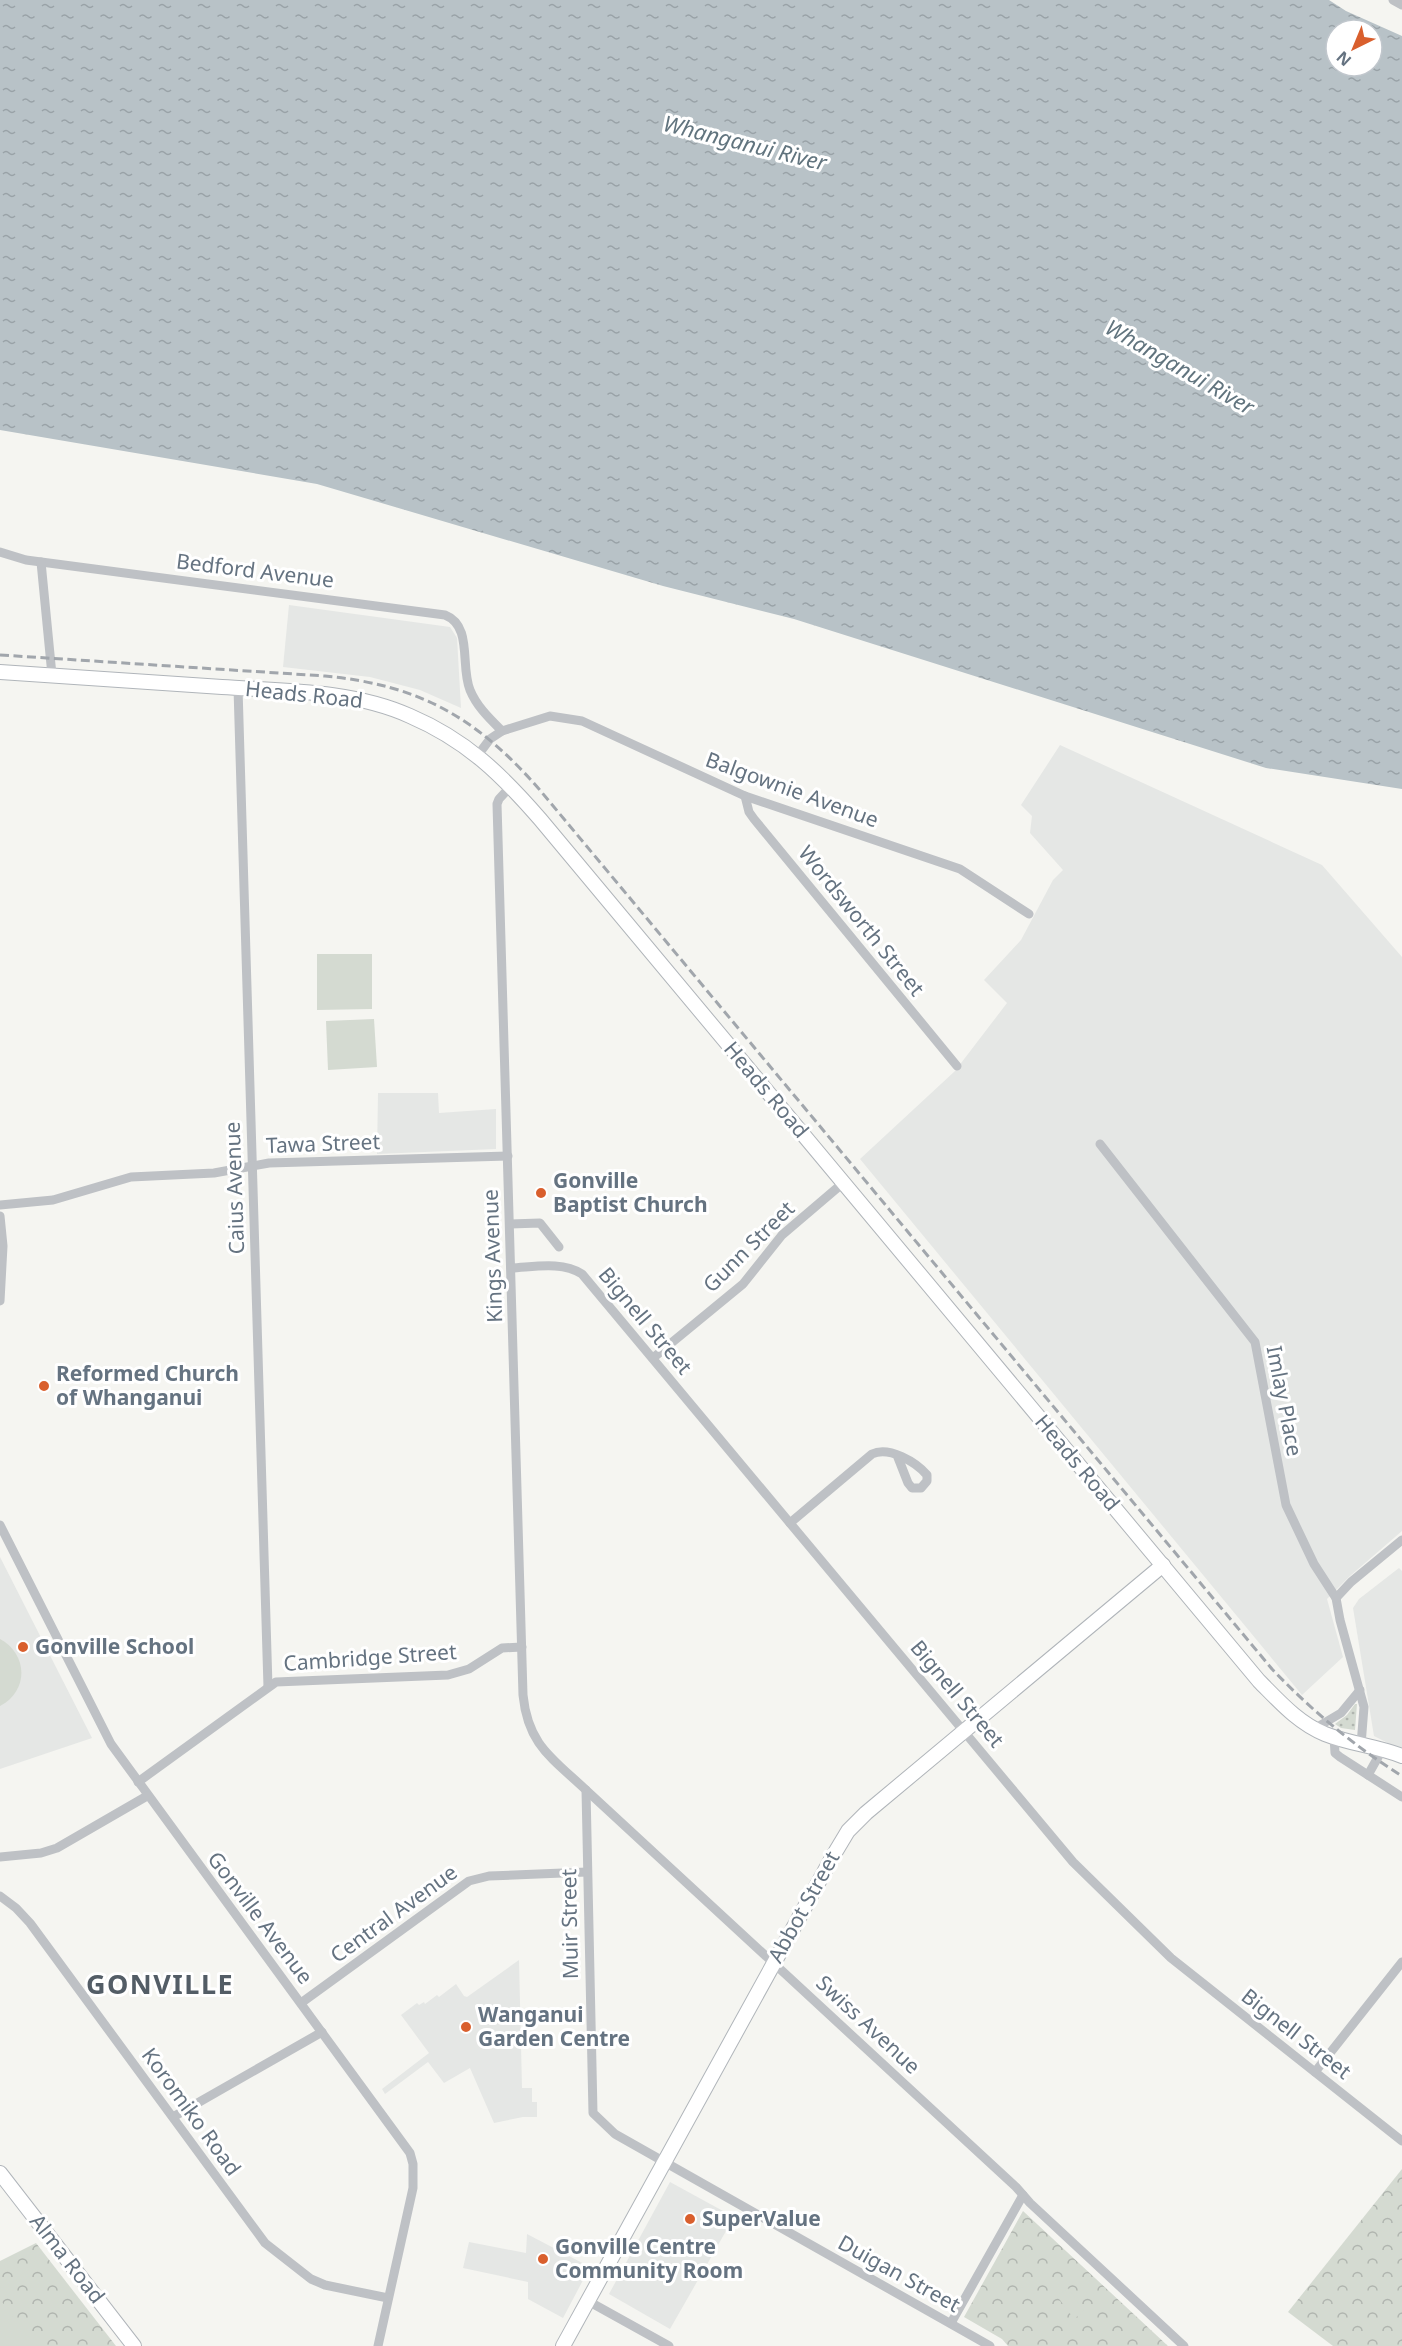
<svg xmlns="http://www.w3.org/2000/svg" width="1402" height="2346" viewBox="0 0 1402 2346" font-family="'Noto Sans',sans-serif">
	<defs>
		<pattern id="grass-dots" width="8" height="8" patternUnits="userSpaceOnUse" patternTransform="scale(1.5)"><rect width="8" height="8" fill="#d4dad1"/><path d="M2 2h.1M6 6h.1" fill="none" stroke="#b0b5af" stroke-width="1.8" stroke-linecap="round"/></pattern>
		<pattern id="park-crowns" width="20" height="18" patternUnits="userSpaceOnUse" patternTransform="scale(1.5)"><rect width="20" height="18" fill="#d4dad1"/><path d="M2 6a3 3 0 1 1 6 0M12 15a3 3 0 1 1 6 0" fill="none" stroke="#b0b5af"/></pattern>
		<pattern id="water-ripples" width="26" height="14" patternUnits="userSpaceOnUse" patternTransform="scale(1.5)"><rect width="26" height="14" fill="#b8c2c7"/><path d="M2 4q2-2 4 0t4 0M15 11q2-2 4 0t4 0" fill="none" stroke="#99a2a7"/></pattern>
	</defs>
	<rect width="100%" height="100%" fill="#f5f5f1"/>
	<g fill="#e5e7e5">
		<polygon points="289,605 450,627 457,638 461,708 420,690 370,677 283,667"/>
		<polygon points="1060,745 1322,865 1402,957 1402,1531 1350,1576 1327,1599 1343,1657 1302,1695 860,1159 955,1071 1007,1003 984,980 1021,940 1053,880 1063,870 1030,833 1032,816 1021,805"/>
		<polygon points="378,1093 438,1093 439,1113 496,1109 496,1149 377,1154"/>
		<polygon points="0,1557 92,1738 0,1769"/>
		<polygon points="1399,1568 1402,1571 1402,1750 1374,1736 1353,1608 1359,1599"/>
		<polygon points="519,1960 522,2088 532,2088 532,2102 537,2102 537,2117 523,2117 494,2123 470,2068 444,2083 428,2062 385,2094 382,2089 429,2053 401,2015 417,2003 419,2005 424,2002 425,2004 437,1995 439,1997 456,1984 464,1996 467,1997"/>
		<polygon points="670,2182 734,2217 670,2329 609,2294"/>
		<polygon points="527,2234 590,2267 563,2318 528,2299 528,2282 463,2268 469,2242 526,2253"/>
	</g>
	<polygon fill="url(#grass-dots)" points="1355,1704 1357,1704 1355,1730 1341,1728 1335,1724 1347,1715"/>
	<g fill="url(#park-crowns)">
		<polygon points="1402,2169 1402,2346 1333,2346 1288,2312"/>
		<polygon points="1023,2211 1168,2346 1008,2346 1002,2339 964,2317"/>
		<polygon points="36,2243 116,2346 0,2346 0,2261"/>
	</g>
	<g fill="#d4dad1">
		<polygon points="317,954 372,954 372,1009 317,1010"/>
		<polygon points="374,1019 377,1067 328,1070 326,1021"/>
		<path d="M0,1639C28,1654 29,1691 0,1706Z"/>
		<polygon points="1068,2288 1084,2311 1074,2319 1057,2296"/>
		<polygon points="0,2299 34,2346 0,2346"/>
	</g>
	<path fill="url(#water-ripples)" fill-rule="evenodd" d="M0,0H1329L1346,11L1402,36V789L1266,768L794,619L663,586L317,484L0,430ZM1336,30H1372V66H1336Z"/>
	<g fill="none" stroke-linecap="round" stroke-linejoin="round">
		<defs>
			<g id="secondary">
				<path d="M0,672C74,677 148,682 222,687C285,691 352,690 410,716C466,740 501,774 540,819L1259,1681C1279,1701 1298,1723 1325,1734C1350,1744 1377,1746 1402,1756"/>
				<polyline points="0,2173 134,2346"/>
				<polyline points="563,2346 833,1856 848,1831 866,1813 1163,1565"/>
			</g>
		</defs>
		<use href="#secondary" stroke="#b0b5ba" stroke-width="16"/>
		<g stroke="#bec1c5" stroke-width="9">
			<polyline points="1393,0 1402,5"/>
			<path d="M0,552L26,560L445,615C473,626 460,666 470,690C477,707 490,719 502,731"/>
			<polyline points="41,562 52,675"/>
			<polyline points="238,688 268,1687"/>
			<polyline points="478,755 490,739 502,731 550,716 582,721 745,796 960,869 1029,914"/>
			<path d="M511,786L499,799L497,804L523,1695C528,1745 552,1758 586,1790L1016,2187L1030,2203L1184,2346"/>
			<polyline points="745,796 749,812 754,819 957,1066"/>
			<polyline points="1100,1144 1255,1342 1286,1505 1314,1564 1336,1598 1340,1620 1364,1707 1361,1745"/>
			<polyline points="0,1205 53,1200 131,1177 214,1173 269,1163 508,1156"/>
			<polyline points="0,1216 3,1246 0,1301"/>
			<polyline points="510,1224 540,1223 559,1247"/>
			<path d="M511,1268C534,1267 562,1261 582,1274L1073,1862L1171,1958L1402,2141"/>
			<polyline points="653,1358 743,1284 782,1235 843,1183"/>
			<path d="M790,1523L872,1454C889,1446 916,1462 927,1475V1481L921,1488H912L908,1483L897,1455"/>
			<polyline points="0,1525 111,1744 410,2153 413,2164 413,2188 378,2346"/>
			<polyline points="1336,1598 1351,1582 1402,1540"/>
			<polyline points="1314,1729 1341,1713 1360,1690"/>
			<polyline points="1334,1737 1335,1753 1340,1757 1402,1797"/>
			<polyline points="1368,1775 1382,1750"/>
			<polyline points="138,1782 276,1682 448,1675 469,1669 502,1648 522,1647"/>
			<polyline points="586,1790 593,2113 615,2134 990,2346"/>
			<polyline points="0,1857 41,1853 57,1848 147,1796"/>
			<polyline points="0,1896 16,1908 30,1923 265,2243 311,2279 325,2285 388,2298"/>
			<polyline points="301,2003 469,1881 489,1876 587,1872"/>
			<polyline points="1315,2072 1402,1962"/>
			<polyline points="173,2117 322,2032"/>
			<polyline points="588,2301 669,2346"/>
			<polyline points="951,2323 1023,2195"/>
		</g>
		<use href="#secondary" stroke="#fff" stroke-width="14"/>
		<path stroke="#a1a6ac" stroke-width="3" stroke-dasharray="9 4.5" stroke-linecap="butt" d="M0,655L325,676C420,685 477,718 539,789L1272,1669C1311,1710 1354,1746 1402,1776"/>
	</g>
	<g fill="#d95f2d" stroke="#fff" stroke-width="2">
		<circle cx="541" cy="1193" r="6"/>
		<circle cx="44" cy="1386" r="6"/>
		<circle cx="23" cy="1647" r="6"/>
		<circle cx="466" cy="2027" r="6"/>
		<circle cx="690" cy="2219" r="6"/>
		<circle cx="543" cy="2259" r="6"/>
	</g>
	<g text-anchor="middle" stroke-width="6" stroke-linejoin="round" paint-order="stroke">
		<g font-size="21" fill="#657381" stroke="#fff">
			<text transform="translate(255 571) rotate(7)" y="7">Bedford Avenue</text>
			<text transform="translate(304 695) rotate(6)" y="7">Heads Road</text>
			<text transform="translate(792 790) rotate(20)" y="7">Balgownie Avenue</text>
			<text transform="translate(861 921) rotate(51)" y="7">Wordsworth Street</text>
			<text transform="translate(766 1090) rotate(50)" y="7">Heads Road</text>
			<text transform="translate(323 1144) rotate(-2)" y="7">Tawa Street</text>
			<text transform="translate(235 1188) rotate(-92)" y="7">Caius Avenue</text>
			<text transform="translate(749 1247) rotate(-45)" y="7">Gunn Street</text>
			<text transform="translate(493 1256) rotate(-92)" y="7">Kings Avenue</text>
			<text transform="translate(645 1321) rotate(50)" y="7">Bignell Street</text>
			<text transform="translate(1284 1401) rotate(79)" y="7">Imlay Place</text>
			<text transform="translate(1077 1463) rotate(50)" y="7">Heads Road</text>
			<text transform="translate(370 1658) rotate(-4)" y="7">Cambridge Street</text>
			<text transform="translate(957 1694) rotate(50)" y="7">Bignell Street</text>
			<text transform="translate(804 1907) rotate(-61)" y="7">Abbot Street</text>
			<text transform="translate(394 1914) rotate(-36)" y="7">Central Avenue</text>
			<text transform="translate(260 1918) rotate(53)" y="7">Gonville Avenue</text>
			<text transform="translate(570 1924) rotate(-91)" y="7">Muir Street</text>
			<text transform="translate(868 2025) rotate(43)" y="7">Swiss Avenue</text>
			<text transform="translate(1296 2034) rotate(38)" y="7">Bignell Street</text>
			<text transform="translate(191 2112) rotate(54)" y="7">Koromiko Road</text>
			<text transform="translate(67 2259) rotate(52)" y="7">Alma Road</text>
			<text transform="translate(899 2274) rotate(29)" y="7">Duigan Street</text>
		</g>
		<g font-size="21" font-weight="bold" fill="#657381" stroke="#fff" text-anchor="start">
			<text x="553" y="1188">Gonville<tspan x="553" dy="24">Baptist Church</tspan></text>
			<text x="56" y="1381">Reformed Church<tspan x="56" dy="24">of Whanganui</tspan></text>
			<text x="35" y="1654">Gonville School</text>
			<text x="478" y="2022">Wanganui<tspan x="478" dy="24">Garden Centre</tspan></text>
			<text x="702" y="2226">SuperValue</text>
			<text x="555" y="2254">Gonville Centre<tspan x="555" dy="24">Community Room</tspan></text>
		</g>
		<g font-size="22" font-style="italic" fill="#61747e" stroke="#fff">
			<text transform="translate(745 143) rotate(14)" y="8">Whanganui River</text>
			<text transform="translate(1180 367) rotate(30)" y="8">Whanganui River</text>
		</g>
		<g font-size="27" font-weight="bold" letter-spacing="1.5" fill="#535d66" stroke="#fff">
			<text x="160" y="1994">GONVILLE</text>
		</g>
	</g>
	<g transform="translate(1354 48) rotate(223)"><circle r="28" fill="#ffffff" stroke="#c1c7cd" stroke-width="1.5"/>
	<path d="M0-4.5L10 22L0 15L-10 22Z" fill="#d95f2d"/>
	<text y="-9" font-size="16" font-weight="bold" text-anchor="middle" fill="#657381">N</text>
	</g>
</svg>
